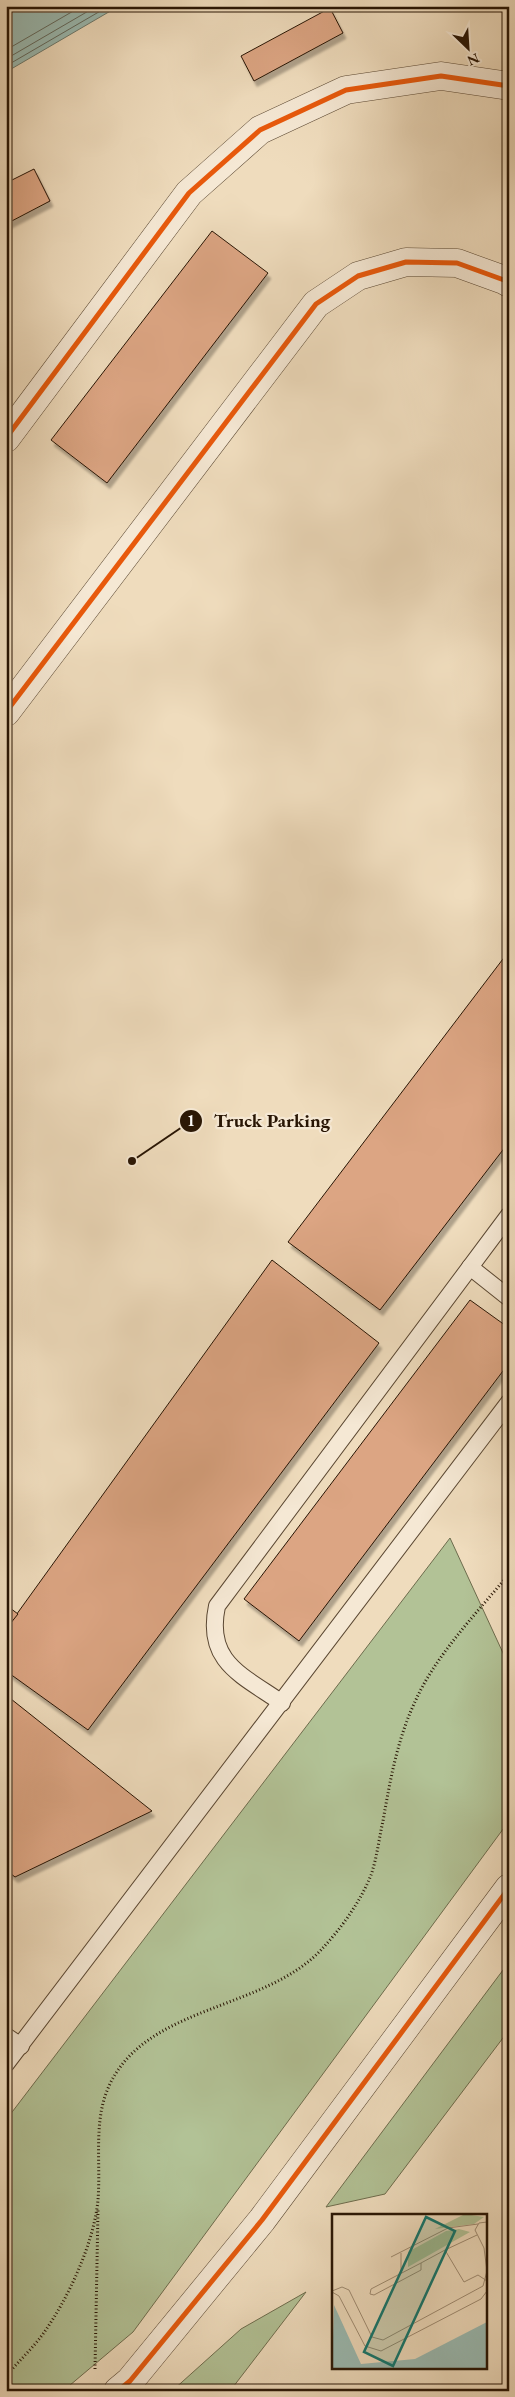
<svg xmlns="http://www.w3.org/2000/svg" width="515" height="2397" viewBox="0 0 515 2397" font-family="'EB Garamond',serif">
	<defs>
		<filter id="shadow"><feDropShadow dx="3" dy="5.5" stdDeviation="1" flood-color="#0004"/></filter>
	</defs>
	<rect width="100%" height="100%" fill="#efdcbd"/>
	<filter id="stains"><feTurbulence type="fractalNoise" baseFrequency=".004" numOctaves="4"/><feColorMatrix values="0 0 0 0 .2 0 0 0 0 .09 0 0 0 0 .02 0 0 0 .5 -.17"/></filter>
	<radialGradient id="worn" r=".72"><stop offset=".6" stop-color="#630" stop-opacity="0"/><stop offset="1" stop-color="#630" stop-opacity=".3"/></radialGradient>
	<g fill="#b2c296" stroke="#6d6c4d">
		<polygon points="450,1538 509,1666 509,1821 133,2332 63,2391 6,2391 6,2120"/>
		<polygon points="509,1962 509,2030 385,2194 326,2207"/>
		<polygon points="306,2292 230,2391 172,2391 241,2329"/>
	</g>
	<polygon fill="#9abbb3" stroke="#6c796d" points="6,6 119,6 6,72"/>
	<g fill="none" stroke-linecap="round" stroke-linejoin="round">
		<g stroke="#61685c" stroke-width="1">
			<polyline points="6,50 82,6"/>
			<polyline points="6,59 97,6"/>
			<polyline points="6,66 109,6"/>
		</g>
	</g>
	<g fill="#dca583" stroke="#281504" filter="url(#shadow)">
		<polygon points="330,8 343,33 254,81 241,56"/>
		<polygon points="34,169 50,201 6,224 6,183"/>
		<polygon points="212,231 268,273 107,483 51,440"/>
		<polygon points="509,951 509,1142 380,1310 288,1242"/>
		<polygon points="272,1260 379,1343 88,1730 6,1671 6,1629"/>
		<polygon points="470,1300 509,1328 509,1363 299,1641 244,1599"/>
		<polygon points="6,1605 18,1614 6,1629"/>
		<polygon points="6,1695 152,1811 15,1877 6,1870"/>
	</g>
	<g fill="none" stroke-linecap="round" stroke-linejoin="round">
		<defs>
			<g id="lane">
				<polyline points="470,1267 509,1298"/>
				<path d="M282,1703C242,1675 205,1662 217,1606L509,1215"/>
				<polyline points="6,2036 21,2046"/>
				<polyline points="6,2064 509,1402"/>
			</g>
			<g id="street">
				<polyline points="6,438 189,193 260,130 346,90 441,76 509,86"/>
				<polyline points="6,712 316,304 358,276 406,262 457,263 504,280 509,283"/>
				<polyline points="118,2391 130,2381 262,2220 509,1888"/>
			</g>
		</defs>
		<use href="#lane" stroke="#5a4732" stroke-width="18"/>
		<use href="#street" stroke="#5a4732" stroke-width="29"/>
		<g stroke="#281504" stroke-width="3" stroke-dasharray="1 2.5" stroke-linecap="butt">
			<polyline points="95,2369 98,2210"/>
			<path d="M6,2376C18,2362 32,2349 43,2334C68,2299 94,2243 98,2200C101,2162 93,2121 109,2086C146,2005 263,2011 321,1950C340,1930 361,1901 371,1875C377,1858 379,1838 383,1821C390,1781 397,1741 414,1704C434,1657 476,1614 509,1574"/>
		</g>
		<use href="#lane" stroke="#f5e8d4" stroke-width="16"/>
		<use href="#street" stroke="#f5e8d4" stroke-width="28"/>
		<defs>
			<g id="cycleway">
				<polyline points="6,438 189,193 260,130 346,90 441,76 509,86"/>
				<polyline points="6,712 316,304 358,276 406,262 457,263 504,280 509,283"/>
				<polyline points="118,2391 130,2381 262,2220 509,1888"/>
			</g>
		</defs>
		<use href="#cycleway" stroke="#f5e8d4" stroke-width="8"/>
		<use href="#cycleway" stroke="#e8590c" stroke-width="5"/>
	</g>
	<g transform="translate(332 2214)">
		<rect width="155" height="155" fill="#efdcbd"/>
		<path d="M133,0L152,3L142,10L103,15ZM127,15L138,18L76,53V38L114,17Z" fill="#b2c296"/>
		<path d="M2,91L29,150L83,145L155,108V155H0Z" fill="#9abbb3"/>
		<path fill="none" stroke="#9f8c73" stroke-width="1" d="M113,36L132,68L146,61L155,67M59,43L116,14L146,10M89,49V56L42,81L38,80L39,75L89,49L113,36L145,21M69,59V39M0,77L10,73L17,76L40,123L51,126L151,72L155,57L152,34L143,16L147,9L155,8M0,78L7,82L33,132L49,137L149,85L155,77"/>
		<path fill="#0f766e" fill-opacity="0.15" stroke="#0f766e" stroke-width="2.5" d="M94,3L123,17L61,152L32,138Z"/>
		<rect width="155" height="155" fill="none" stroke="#281504" stroke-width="2.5"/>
	</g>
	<path fill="none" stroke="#281504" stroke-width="2" d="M132 1161L191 1121"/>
	<g fill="#281504" stroke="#f5e8d4" stroke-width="2">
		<circle cx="132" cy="1161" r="5"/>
		<circle cx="191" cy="1121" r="12"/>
	</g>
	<g font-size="15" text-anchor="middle" font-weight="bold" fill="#fff">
		<text x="191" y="1126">1</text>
	</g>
	<g font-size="19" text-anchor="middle" font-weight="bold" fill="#281504" stroke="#f5e8d4" stroke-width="4.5" stroke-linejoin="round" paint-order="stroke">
		<text x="272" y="1127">Truck Parking</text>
	</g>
	<rect width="515" height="2397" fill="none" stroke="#efdcbd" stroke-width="25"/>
	<rect x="8" y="8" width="500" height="2382" fill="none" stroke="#281504" stroke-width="2.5"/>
	<rect x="12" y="12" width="490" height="2372" fill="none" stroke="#281504"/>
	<g transform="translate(468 48) rotate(155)" stroke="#f5e8d4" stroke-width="4" paint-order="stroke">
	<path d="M0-4L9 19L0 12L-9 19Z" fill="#281504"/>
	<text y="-8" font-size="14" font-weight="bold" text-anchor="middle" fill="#281504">N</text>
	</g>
	<rect width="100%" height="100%" filter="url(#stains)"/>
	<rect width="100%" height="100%" fill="url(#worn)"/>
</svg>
